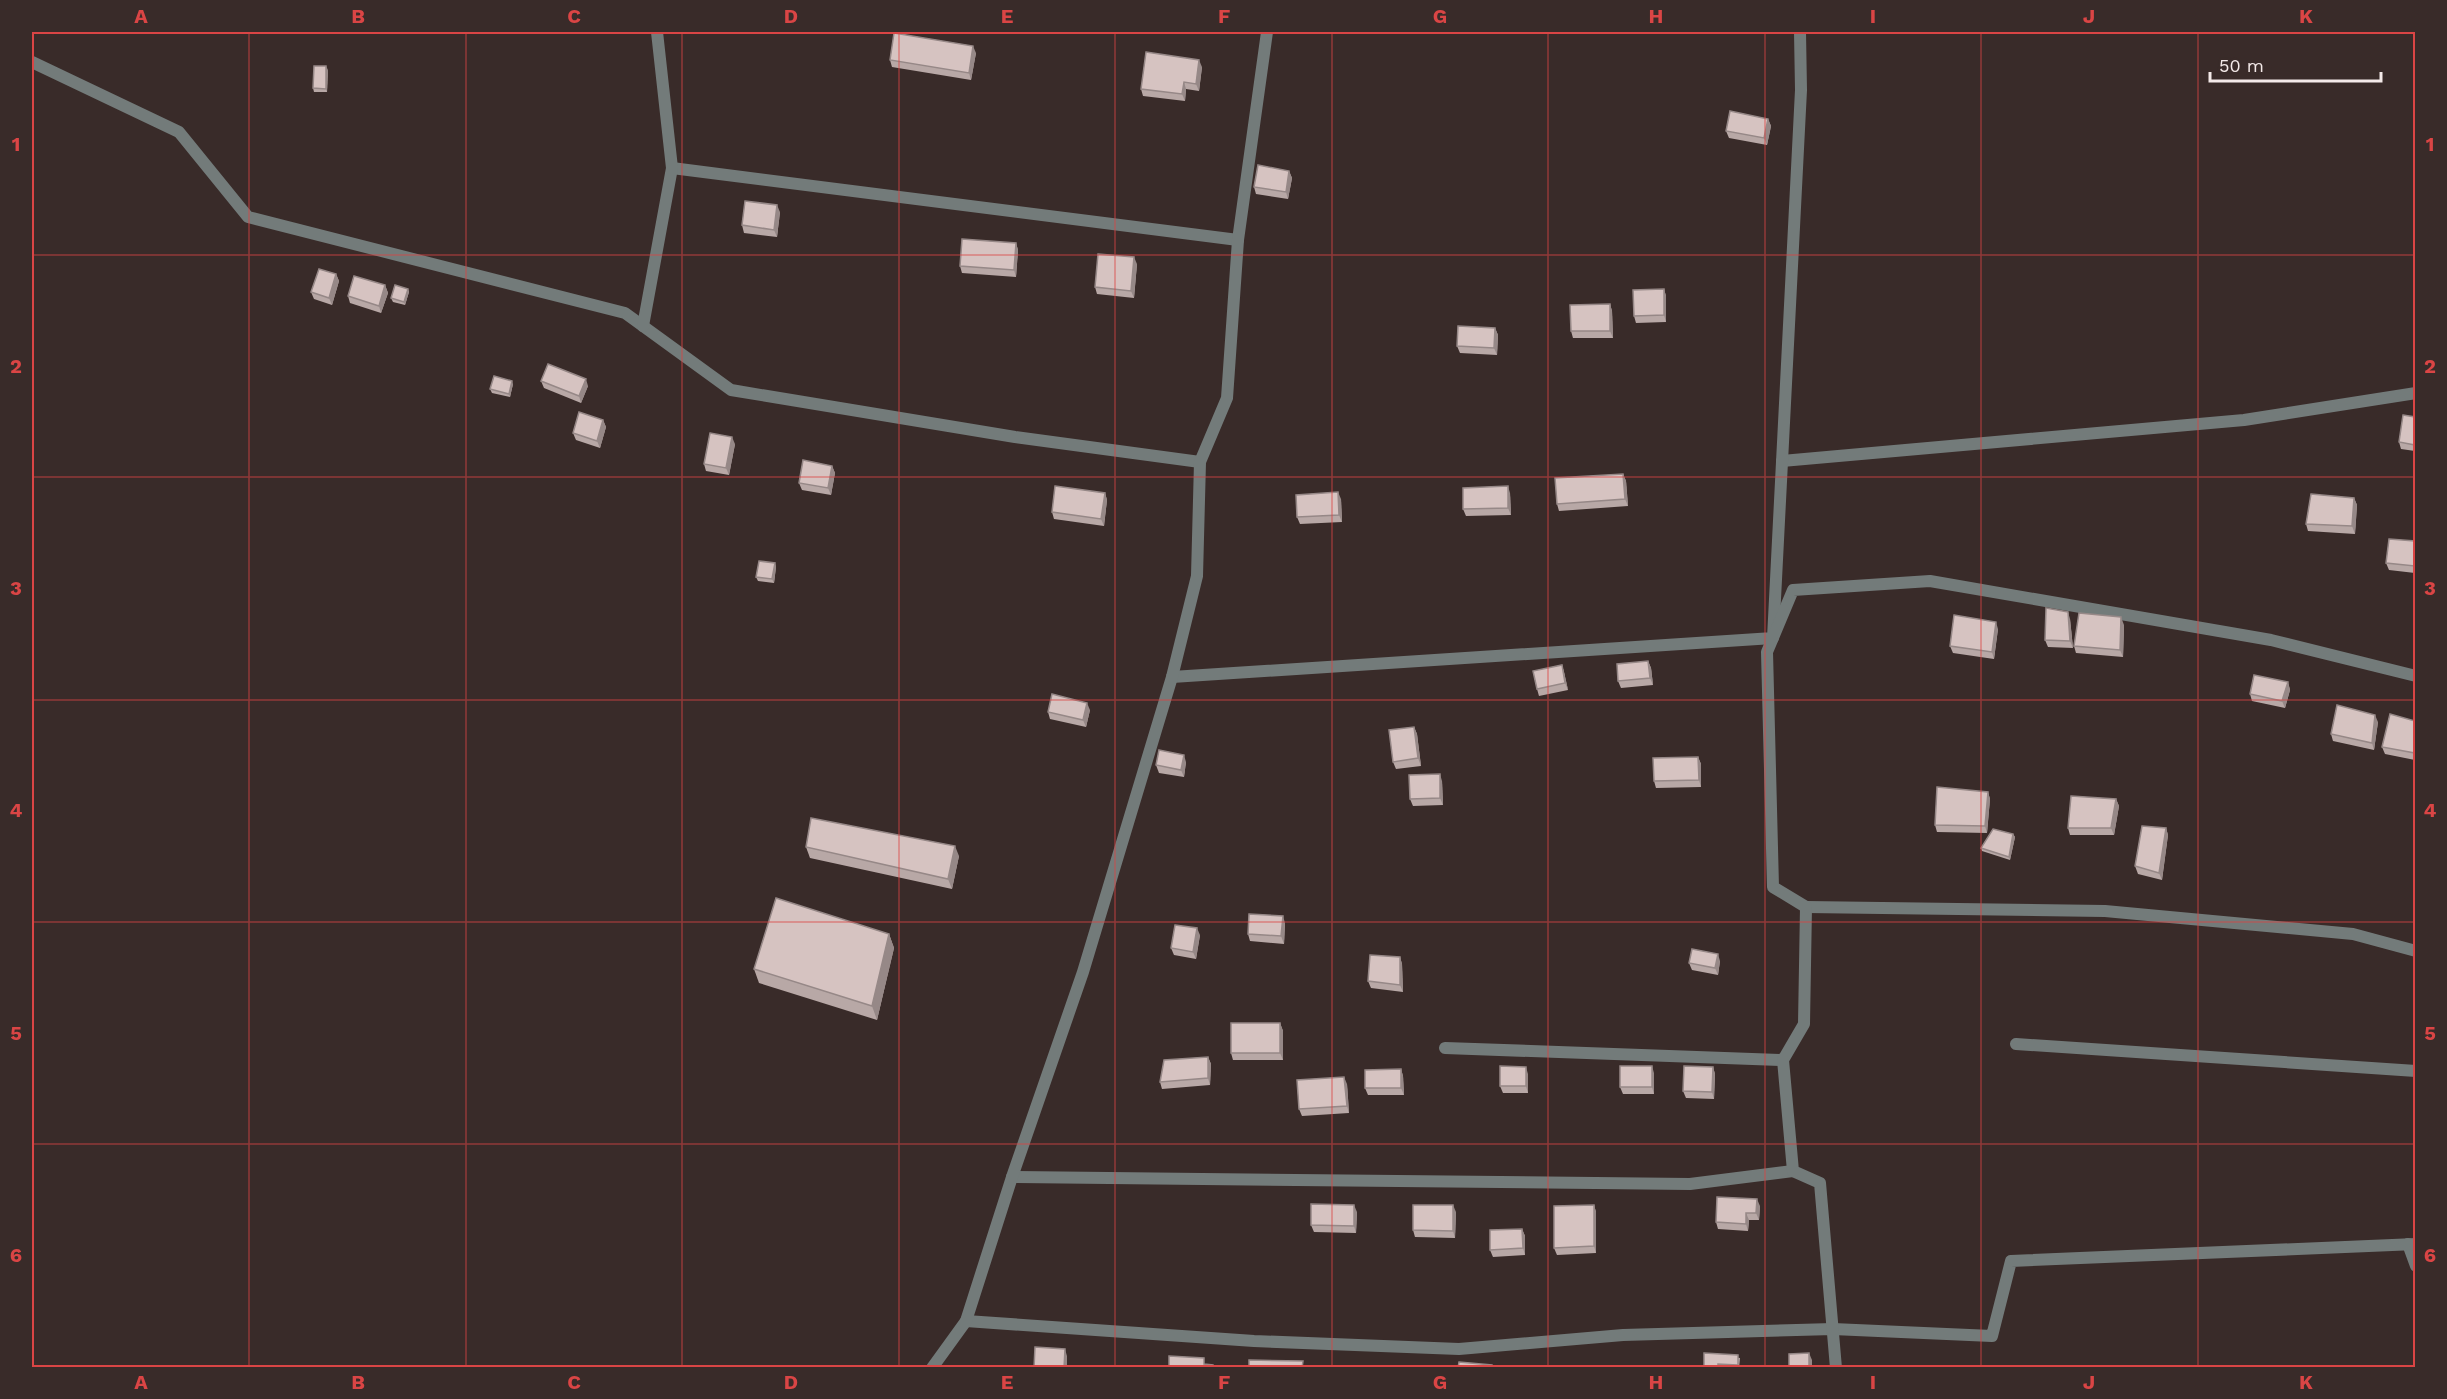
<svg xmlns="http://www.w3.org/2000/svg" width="2447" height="1399" viewBox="0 0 2447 1399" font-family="'Work Sans',sans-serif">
	<rect width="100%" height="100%" fill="#392b29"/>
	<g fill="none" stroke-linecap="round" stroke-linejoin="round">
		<g stroke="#737b7a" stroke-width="12">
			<polyline points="32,62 179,132 248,217 625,313 731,390 1015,437 1200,462"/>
			<polyline points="672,168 1238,240"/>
			<polyline points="643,326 672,168 657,32"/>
			<polyline points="1782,461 2244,420 2416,393"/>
			<polyline points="1172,677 1773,638 1801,90 1800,32"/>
			<polyline points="1806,907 2105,911 2353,934 2416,951"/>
			<polyline points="2016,1044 2416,1071"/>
			<polyline points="1445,1048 1783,1060"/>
			<polyline points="1012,1177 1690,1184 1793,1171"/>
			<polyline points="2408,1244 2416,1266"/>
			<polyline points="966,1321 1254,1341 1459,1349 1623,1335 1833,1329 1992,1336 2011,1261 2416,1244"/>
			<polyline points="932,1368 966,1321 1012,1177 1083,972 1172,677 1197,576 1200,462 1227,398 1238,240 1267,32"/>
			<polyline points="1836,1368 1820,1183 1793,1171 1783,1060 1804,1024 1806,907 1773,887 1767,652 1793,590 1930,581 2271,640 2416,676"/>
		</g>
	</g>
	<g fill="#b8a8a6">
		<polygon points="976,53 971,80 892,67 890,60"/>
		<polygon points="1202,67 1199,91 1186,89 1185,101 1143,96 1141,89"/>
		<polygon points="328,70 327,92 314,92 313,88"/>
		<polygon points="1768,119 1771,126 1767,145 1729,138 1726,131"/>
		<polygon points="1289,171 1292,178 1288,199 1256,194 1254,187"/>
		<polygon points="780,212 777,237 744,233 742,225"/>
		<polygon points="1016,243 1018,250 1016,277 962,273 960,266"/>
		<polygon points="1137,264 1134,298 1097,294 1095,287"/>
		<polygon points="336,274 339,281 332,305 314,299 311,292"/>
		<polygon points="385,285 388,293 381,313 350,303 348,296"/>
		<polygon points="408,289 409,292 405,305 393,302 391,298"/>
		<polygon points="1664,289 1666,296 1666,322 1636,323 1634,316"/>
		<polygon points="1610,304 1612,311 1613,338 1573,338 1571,331"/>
		<polygon points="1495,328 1498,335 1497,355 1460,353 1457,346"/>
		<polygon points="541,381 588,386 581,403 544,388"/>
		<polygon points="513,384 510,397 492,393 490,389"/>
		<polygon points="2415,417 2415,451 2401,449 2399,442"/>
		<polygon points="603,420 606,427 600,448 576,440 573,433"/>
		<polygon points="735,444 729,475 706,471 704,464"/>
		<polygon points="832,466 835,473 831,495 802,490 799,483"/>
		<polygon points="1623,474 1626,481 1628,506 1559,511 1557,504"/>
		<polygon points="1105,493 1107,500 1104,526 1054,519 1052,512"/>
		<polygon points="1510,493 1511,515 1466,516 1463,509"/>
		<polygon points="2354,498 2357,505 2355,534 2308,531 2306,524"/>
		<polygon points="1341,499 1342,522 1300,524 1297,517"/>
		<polygon points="2415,541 2415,573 2389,570 2386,563"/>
		<polygon points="775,563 776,567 774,583 758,581 756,577"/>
		<polygon points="2070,619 2073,648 2048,647 2045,640"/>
		<polygon points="2124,625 2123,657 2076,653 2074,646"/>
		<polygon points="1998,629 1994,659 1953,653 1950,646"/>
		<polygon points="1648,661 1651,668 1653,685 1621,688 1618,681"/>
		<polygon points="1562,665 1564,672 1568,690 1539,696 1537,689"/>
		<polygon points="2288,682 2290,690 2285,708 2252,701 2250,694"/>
		<polygon points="1090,710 1086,727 1050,719 1048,712"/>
		<polygon points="2415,721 2415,760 2385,754 2382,747"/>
		<polygon points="2378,722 2374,750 2333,741 2331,734"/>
		<polygon points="1414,727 1417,734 1421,766 1396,769 1393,762"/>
		<polygon points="1698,757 1701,764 1701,787 1656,788 1654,781"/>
		<polygon points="1186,762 1184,777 1159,773 1156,765"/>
		<polygon points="1442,781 1443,805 1413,806 1410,799"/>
		<polygon points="1988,792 1990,799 1987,833 1937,832 1935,825"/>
		<polygon points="2116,799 2119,806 2114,835 2070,835 2068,828"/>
		<polygon points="2166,828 2168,835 2162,880 2138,874 2135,866"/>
		<polygon points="2013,834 2015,837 2010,860 1982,851 1981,848"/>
		<polygon points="806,847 959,856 952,889 810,858"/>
		<polygon points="1285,923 1284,944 1250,941 1248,934"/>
		<polygon points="889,934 894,948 877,1020 759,983 754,969"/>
		<polygon points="1200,935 1196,959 1174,955 1171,948"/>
		<polygon points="1400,957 1402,964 1403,992 1371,988 1368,981"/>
		<polygon points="1720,961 1718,975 1692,970 1689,963"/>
		<polygon points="1280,1023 1283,1031 1283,1060 1233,1060 1231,1053"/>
		<polygon points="1208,1057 1211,1064 1210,1085 1162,1089 1160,1082"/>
		<polygon points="1713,1067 1715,1074 1714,1099 1686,1098 1683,1091"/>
		<polygon points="1401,1069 1403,1076 1404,1095 1368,1095 1365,1088"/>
		<polygon points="1654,1073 1654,1094 1623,1094 1620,1087"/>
		<polygon points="1528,1074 1528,1093 1503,1093 1500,1086"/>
		<polygon points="1347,1084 1349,1113 1302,1116 1299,1109"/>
		<polygon points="1594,1205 1596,1212 1596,1253 1557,1255 1554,1248"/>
		<polygon points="1760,1206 1759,1220 1749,1220 1748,1231 1718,1229 1716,1222"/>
		<polygon points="1357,1212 1356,1233 1314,1232 1311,1225"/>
		<polygon points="1456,1212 1455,1238 1415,1237 1413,1230"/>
		<polygon points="1522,1229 1525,1236 1525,1255 1493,1257 1490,1250"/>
		<polygon points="1704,1353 1740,1358 1739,1368 1704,1368"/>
	</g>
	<g fill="#968887">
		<polygon points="973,46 976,53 971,80 969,73"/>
		<polygon points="1199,60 1202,67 1199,91 1196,84"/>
		<polygon points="326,66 328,70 327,92 326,89"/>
		<polygon points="1184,82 1186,89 1185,101 1182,94"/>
		<polygon points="1768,119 1771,126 1767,145 1764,138"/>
		<polygon points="1289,171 1292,178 1288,199 1286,192"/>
		<polygon points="777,205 780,212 777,237 774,230"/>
		<polygon points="1016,243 1018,250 1016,277 1014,270"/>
		<polygon points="1134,257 1137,264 1134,298 1131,291"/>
		<polygon points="336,274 339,281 332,305 329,298"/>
		<polygon points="385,285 388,293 381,313 379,306"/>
		<polygon points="408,289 409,292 405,305 404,302"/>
		<polygon points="1664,289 1666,296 1666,322 1664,315"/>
		<polygon points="1610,304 1612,311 1613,338 1610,331"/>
		<polygon points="1495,328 1498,335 1497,355 1494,348"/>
		<polygon points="586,379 588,386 581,403 579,396"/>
		<polygon points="512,381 513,384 510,397 509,394"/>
		<polygon points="603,420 606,427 600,448 597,441"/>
		<polygon points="732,437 735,444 729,475 726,468"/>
		<polygon points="832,466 835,473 831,495 828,488"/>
		<polygon points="1623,474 1626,481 1628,506 1625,499"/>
		<polygon points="1508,486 1510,493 1511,515 1508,508"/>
		<polygon points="1338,492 1341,499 1342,522 1339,515"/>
		<polygon points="1105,493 1107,500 1104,526 1101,519"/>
		<polygon points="2354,498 2357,505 2355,534 2352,526"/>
		<polygon points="775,563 776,567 774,583 772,579"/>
		<polygon points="2068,612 2070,619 2073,648 2070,641"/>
		<polygon points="2121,617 2124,625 2123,657 2120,650"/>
		<polygon points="1996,622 1998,629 1994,659 1992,652"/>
		<polygon points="1648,661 1651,668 1653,685 1650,678"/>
		<polygon points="1562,665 1564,672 1568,690 1565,683"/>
		<polygon points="2288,682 2290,690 2285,708 2282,701"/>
		<polygon points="1087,703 1090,710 1086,727 1083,720"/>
		<polygon points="2375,715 2378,722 2374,750 2372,743"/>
		<polygon points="1414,727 1417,734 1421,766 1418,758"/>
		<polygon points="1184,755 1186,762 1184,777 1181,770"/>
		<polygon points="1698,757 1701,764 1701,787 1699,780"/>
		<polygon points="1440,774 1442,781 1443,805 1440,798"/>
		<polygon points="1988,792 1990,799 1987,833 1985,826"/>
		<polygon points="2116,799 2119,806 2114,835 2111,828"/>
		<polygon points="2166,828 2168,835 2162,880 2159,873"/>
		<polygon points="2013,834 2015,837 2010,860 2009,857"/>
		<polygon points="955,846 959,856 952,889 948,879"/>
		<polygon points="1283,916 1285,923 1284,944 1281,936"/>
		<polygon points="1197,928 1200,935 1196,959 1193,952"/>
		<polygon points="889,934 894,948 877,1020 872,1006"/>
		<polygon points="1718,954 1720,961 1718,975 1715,968"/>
		<polygon points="1400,957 1402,964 1403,992 1400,985"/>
		<polygon points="1280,1023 1283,1031 1283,1060 1280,1053"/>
		<polygon points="1208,1057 1211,1064 1210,1085 1208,1078"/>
		<polygon points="1652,1066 1654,1073 1654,1094 1652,1087"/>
		<polygon points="1526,1067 1528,1074 1528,1093 1526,1086"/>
		<polygon points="1713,1067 1715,1074 1714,1099 1712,1092"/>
		<polygon points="1401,1069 1403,1076 1404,1095 1401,1088"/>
		<polygon points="1344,1077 1347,1084 1349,1113 1347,1106"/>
		<polygon points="1757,1199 1760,1206 1759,1220 1756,1213"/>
		<polygon points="1354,1205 1357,1212 1356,1233 1354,1226"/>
		<polygon points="1453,1205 1456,1212 1455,1238 1453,1231"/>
		<polygon points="1594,1205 1596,1212 1596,1253 1594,1246"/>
		<polygon points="1746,1213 1749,1220 1748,1231 1746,1224"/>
		<polygon points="1522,1229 1525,1236 1525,1255 1523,1248"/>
		<polygon points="1065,1349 1067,1356 1067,1368 1064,1368"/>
		<polygon points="1809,1353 1812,1360 1812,1368 1809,1368"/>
	</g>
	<g fill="#d6c3c1" stroke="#968887" stroke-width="1.5">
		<polygon points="894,33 973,46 969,73 890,60"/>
		<polygon points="1146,52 1199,60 1196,84 1184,82 1182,94 1141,89"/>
		<polygon points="314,66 326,66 326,89 313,88"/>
		<polygon points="1730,111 1768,119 1764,138 1726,131"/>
		<polygon points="1258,165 1289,171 1286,192 1254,187"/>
		<polygon points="745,201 777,205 774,230 742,225"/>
		<polygon points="962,239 1016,243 1014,270 960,266"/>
		<polygon points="1098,254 1134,257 1131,291 1095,287"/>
		<polygon points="319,269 336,274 329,298 311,292"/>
		<polygon points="354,276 385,285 379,306 348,296"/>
		<polygon points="395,285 408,289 404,302 391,298"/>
		<polygon points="1664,289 1664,315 1634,316 1633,290"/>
		<polygon points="1610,304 1610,331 1571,331 1570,305"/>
		<polygon points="1458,326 1495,328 1494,348 1457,346"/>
		<polygon points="548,364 586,379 579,396 541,381"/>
		<polygon points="494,376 512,381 509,394 490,389"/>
		<polygon points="579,412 603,420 597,441 573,433"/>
		<polygon points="2403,415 2415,417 2415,445 2399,442"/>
		<polygon points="710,433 732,437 726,468 704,464"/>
		<polygon points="803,460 832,466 828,488 799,483"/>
		<polygon points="1623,474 1625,499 1557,504 1555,478"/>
		<polygon points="1055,486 1105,493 1101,519 1052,512"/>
		<polygon points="1508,486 1508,508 1463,509 1463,488"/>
		<polygon points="1338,492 1339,515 1297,517 1296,495"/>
		<polygon points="2311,494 2354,498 2352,526 2306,524"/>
		<polygon points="2389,539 2415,541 2415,566 2386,563"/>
		<polygon points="759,561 775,563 772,579 756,577"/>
		<polygon points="2046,608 2068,612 2070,641 2045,640"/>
		<polygon points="2079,613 2121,617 2120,650 2074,646"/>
		<polygon points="1954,615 1996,622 1992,652 1950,646"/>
		<polygon points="1648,661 1650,678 1618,681 1617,664"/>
		<polygon points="1562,665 1565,683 1537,689 1533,671"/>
		<polygon points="2254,675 2288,682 2282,701 2250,694"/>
		<polygon points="1052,694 1087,703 1083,720 1048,712"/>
		<polygon points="2337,705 2375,715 2372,743 2331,734"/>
		<polygon points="2390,714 2415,721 2415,753 2382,747"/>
		<polygon points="1414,727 1418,758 1393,762 1389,730"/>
		<polygon points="1159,750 1184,755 1181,770 1156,765"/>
		<polygon points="1698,757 1699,780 1654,781 1653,758"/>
		<polygon points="1440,774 1440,798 1410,799 1409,775"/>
		<polygon points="1937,787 1988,792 1985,826 1935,825"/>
		<polygon points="2071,796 2116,799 2111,828 2068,828"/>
		<polygon points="811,818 955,846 948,879 806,847"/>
		<polygon points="2142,826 2166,828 2159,873 2135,866"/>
		<polygon points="1993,829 2013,834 2009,857 1981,848"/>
		<polygon points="776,898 889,934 872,1006 754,969"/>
		<polygon points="1249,914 1283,916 1281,936 1248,934"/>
		<polygon points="1175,925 1197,928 1193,952 1171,948"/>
		<polygon points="1692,949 1718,954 1715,968 1689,963"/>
		<polygon points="1370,955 1400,957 1400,985 1368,981"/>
		<rect x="1231" y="1023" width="49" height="30"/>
		<polygon points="1208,1057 1208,1078 1160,1082 1164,1060"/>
		<polygon points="1500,1066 1526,1067 1526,1086 1500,1086"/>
		<rect x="1620" y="1066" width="32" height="21"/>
		<polygon points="1684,1066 1713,1067 1712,1092 1683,1091"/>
		<polygon points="1401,1069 1401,1088 1365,1088 1365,1070"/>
		<polygon points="1344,1077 1347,1106 1299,1109 1297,1080"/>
		<polygon points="1717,1197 1757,1199 1756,1213 1746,1213 1746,1224 1716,1222"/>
		<polygon points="1311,1204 1354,1205 1354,1226 1311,1225"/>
		<polygon points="1413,1205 1453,1205 1453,1231 1413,1230"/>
		<polygon points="1594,1205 1594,1246 1554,1248 1554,1206"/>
		<polygon points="1522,1229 1523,1248 1490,1250 1490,1230"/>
		<polygon points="1035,1347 1065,1349 1064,1368 1034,1368"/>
		<polygon points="1704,1353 1738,1355 1738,1365 1718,1364 1718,1367 1704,1367"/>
		<polygon points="1809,1353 1809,1368 1789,1368 1789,1354"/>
		<polygon points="1169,1356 1204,1358 1204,1364 1213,1365 1213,1368 1169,1368"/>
		<polygon points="1249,1360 1303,1361 1302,1368 1249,1368"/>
		<polygon points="1459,1362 1492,1365 1492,1368 1458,1368"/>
	</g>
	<path fill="none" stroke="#da4545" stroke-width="1.5" stroke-opacity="0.55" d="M249,32V1368M466,32V1368M682,32V1368M899,32V1368M1115,32V1368M1332,32V1368M1548,32V1368M1765,32V1368M1981,32V1368M2198,32V1368M32,255H2416M32,477H2416M32,700H2416M32,922H2416M32,1144H2416"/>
	<rect width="2447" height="1399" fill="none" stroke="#392b29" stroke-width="66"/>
	<path d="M2210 72v9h171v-9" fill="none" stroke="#f4eae9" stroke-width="3"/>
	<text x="2219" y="72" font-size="18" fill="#f4eae9" stroke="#392b29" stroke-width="4.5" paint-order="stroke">50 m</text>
	<rect x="33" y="33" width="2381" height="1333" fill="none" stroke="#da4545" stroke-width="2"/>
	<g font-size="20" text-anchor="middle" font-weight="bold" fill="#da4545">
		<text x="141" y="23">A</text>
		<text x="358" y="23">B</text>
		<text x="574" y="23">C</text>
		<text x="791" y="23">D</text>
		<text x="1007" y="23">E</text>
		<text x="1224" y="23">F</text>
		<text x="1440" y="23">G</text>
		<text x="1656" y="23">H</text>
		<text x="1873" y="23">I</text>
		<text x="2089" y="23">J</text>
		<text x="2306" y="23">K</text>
		<text x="16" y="151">1</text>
		<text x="2430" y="151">1</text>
		<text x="16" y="373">2</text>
		<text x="2430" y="373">2</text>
		<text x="16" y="595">3</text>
		<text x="2430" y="595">3</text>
		<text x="16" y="817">4</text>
		<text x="2430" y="817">4</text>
		<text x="16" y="1040">5</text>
		<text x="2430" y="1040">5</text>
		<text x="16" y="1262">6</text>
		<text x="2430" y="1262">6</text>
		<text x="141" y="1389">A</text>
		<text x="358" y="1389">B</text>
		<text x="574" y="1389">C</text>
		<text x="791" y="1389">D</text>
		<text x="1007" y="1389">E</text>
		<text x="1224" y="1389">F</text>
		<text x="1440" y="1389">G</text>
		<text x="1656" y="1389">H</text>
		<text x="1873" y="1389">I</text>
		<text x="2089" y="1389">J</text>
		<text x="2306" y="1389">K</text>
	</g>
</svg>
